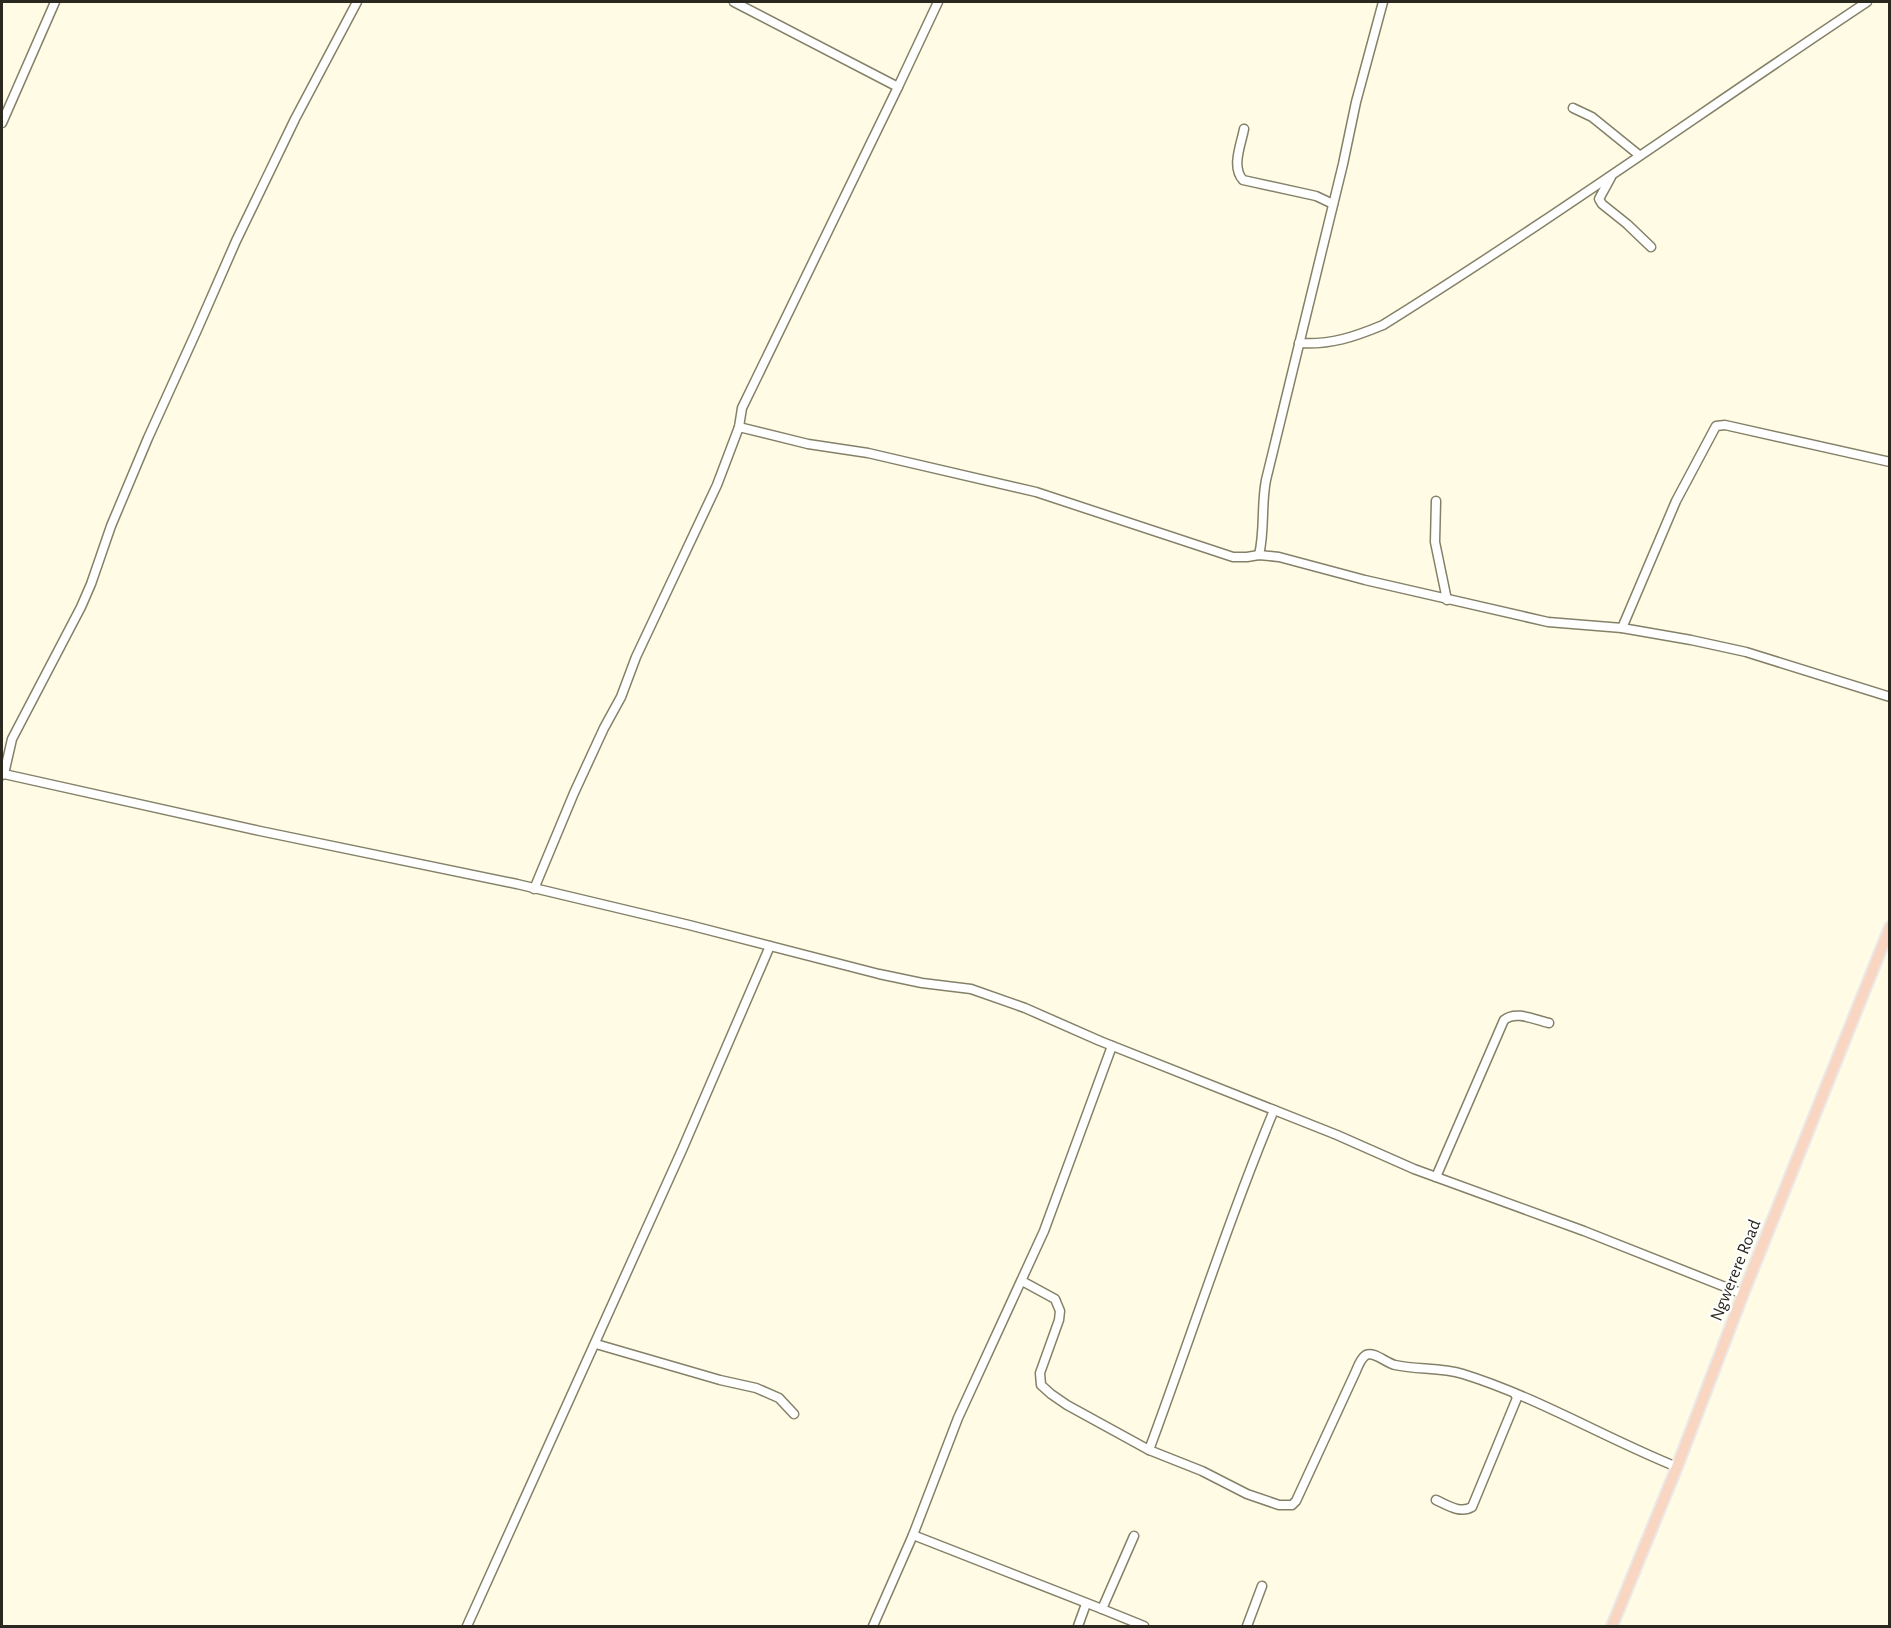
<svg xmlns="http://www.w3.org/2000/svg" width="1891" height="1628" viewBox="0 0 1891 1628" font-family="'Alegreya Sans',sans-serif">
	<rect width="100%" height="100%" fill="#fffbe5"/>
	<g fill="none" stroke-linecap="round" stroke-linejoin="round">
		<defs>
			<g id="minor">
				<polyline points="734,2 898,87 938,2"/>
				<polyline points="1573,108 1592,117 1639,155"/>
				<polyline points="2,123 55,2"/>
				<path d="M1244,129C1241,145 1231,167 1243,180L1316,196L1333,204"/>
				<polyline points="1611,177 1599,199 1602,204 1627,224 1651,247"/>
				<path d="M1299,343C1331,345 1354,337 1383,325C1548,222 1706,109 1867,2"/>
				<polyline points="739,427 808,444 868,453 1036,492 1233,557 1247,557 1259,555 1279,557 1365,580 1548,622 1622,628 1691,640 1746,652 1890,697"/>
				<polyline points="1436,501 1435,542 1447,600"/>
				<path d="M1259,555C1265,530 1261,505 1266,480L1343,164L1356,102L1383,2"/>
				<polyline points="1622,628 1676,501 1716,426 1725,425 1890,462"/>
				<polyline points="4,774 12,739 81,607 91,584 111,526 148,438 197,330 236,241 295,119 357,2"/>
				<polyline points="2,775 4,774 260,831 517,884 689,925 879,974 922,983 971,989 1025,1008 1100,1041 1337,1135 1414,1169 1584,1231 1743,1294"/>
				<polyline points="534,889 574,793 604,728 621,697 636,657 717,485 739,427 742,408 898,87"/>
				<path d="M1436,1177L1504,1020C1516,1010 1535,1020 1549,1023"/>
				<path d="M1022,1281L1055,1299L1060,1311L1059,1320L1040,1373L1041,1385L1051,1394L1067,1405L1149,1450L1202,1471L1247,1494L1279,1505H1292L1296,1501L1356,1371C1358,1366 1361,1358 1366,1355C1374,1351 1386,1363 1395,1365C1418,1370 1440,1367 1463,1374C1537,1397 1605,1438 1677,1467"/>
				<polyline points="596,1344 720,1380 756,1388 779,1398 794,1414"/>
				<path d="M1149,1450C1191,1337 1228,1221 1274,1110"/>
				<path d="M1436,1500C1447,1505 1460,1514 1472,1507L1517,1398L1515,1394"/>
				<polyline points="913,1535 1102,1609 1134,1536"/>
				<polyline points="1102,1609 1144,1626"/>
				<polyline points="467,1626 682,1150 770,946"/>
				<polyline points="873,1626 913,1535 958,1418 1044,1231 1112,1046"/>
				<polyline points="1078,1626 1086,1604"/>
				<polyline points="1247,1626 1262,1586"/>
			</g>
			<polyline id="major" points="1612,1626 1677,1467 1743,1294 1890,927"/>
		</defs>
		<use href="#minor" stroke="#848168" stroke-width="11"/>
		<use href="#major" stroke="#eaeae9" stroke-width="14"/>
		<use href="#minor" stroke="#fff" stroke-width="8"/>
		<use href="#major" stroke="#f9d6c2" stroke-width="10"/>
	</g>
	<g text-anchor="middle" stroke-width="4.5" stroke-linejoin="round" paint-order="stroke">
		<g font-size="18" fill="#2b291f" stroke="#fff">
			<text transform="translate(1735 1270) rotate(-68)" y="6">Ngwerere Road</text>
		</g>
	</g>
	<rect width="1891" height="1628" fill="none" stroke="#2b291f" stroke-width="6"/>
</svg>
